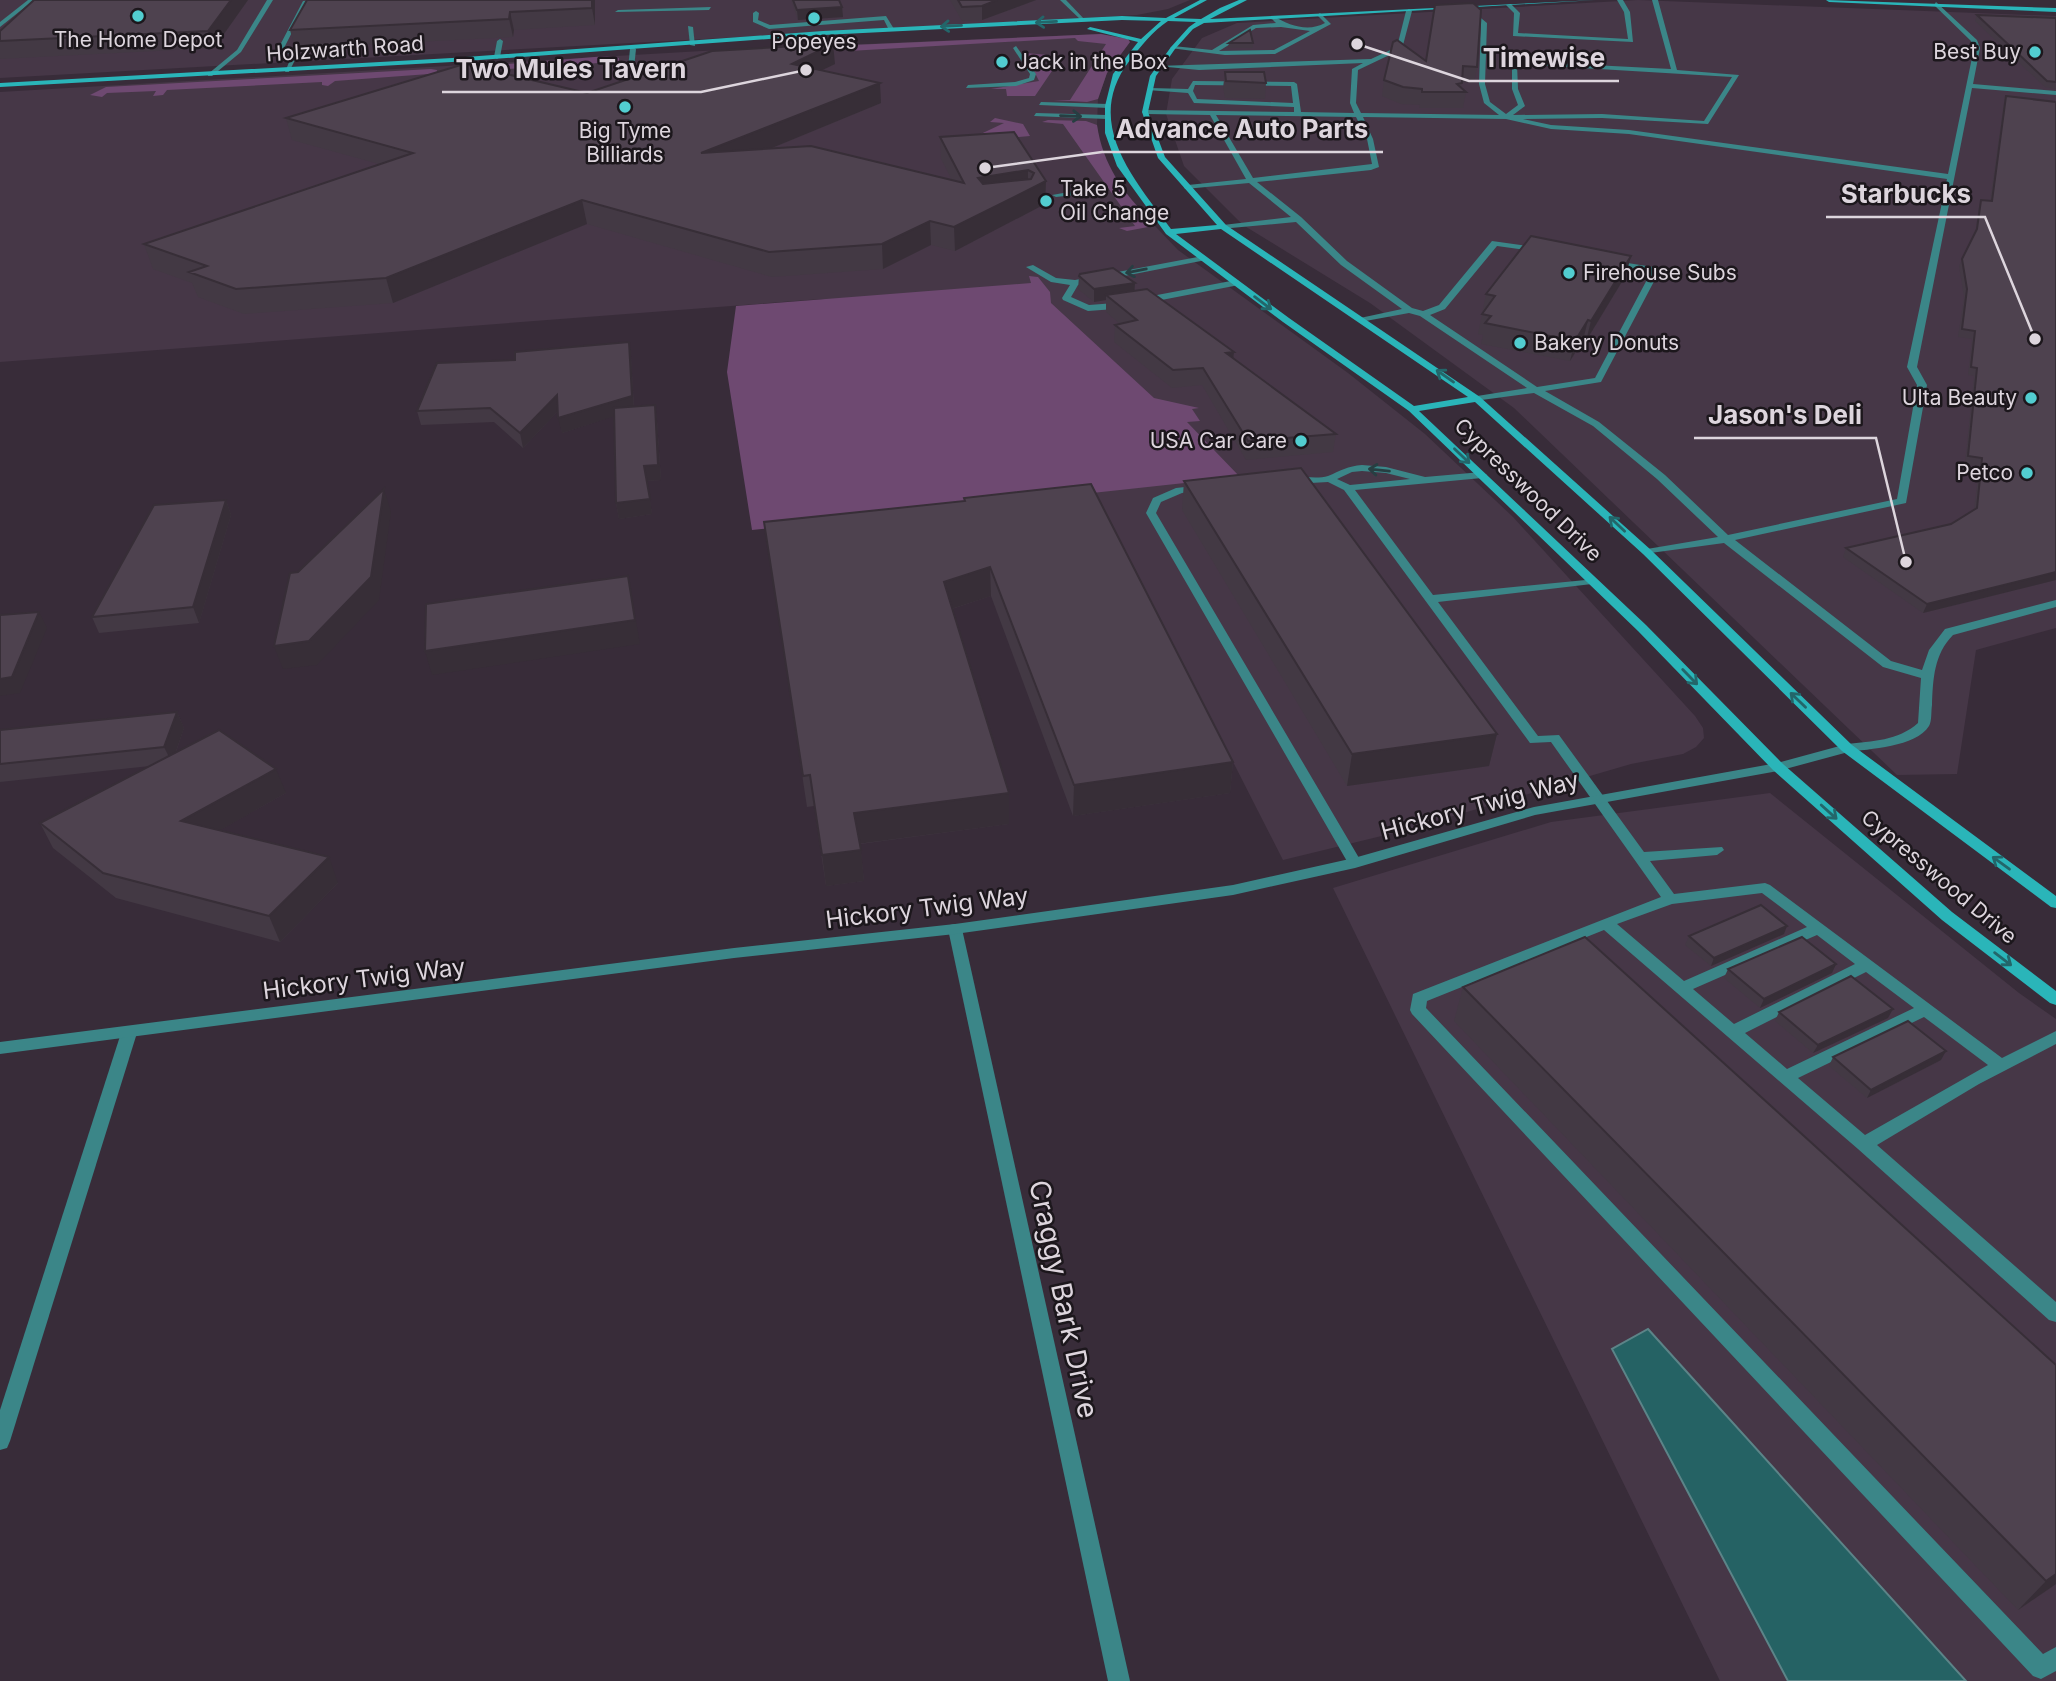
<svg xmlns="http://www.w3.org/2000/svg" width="2056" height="1681" viewBox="0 0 2056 1681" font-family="Inter,sans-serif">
	<rect width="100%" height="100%" fill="#382c39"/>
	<g fill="#463747">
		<polygon points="0,0 1190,0 1168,9 1137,15 0,78"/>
		<polygon points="1638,0 2056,16 2056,628 1976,650 1957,774 1897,775 1514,408 1370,303 1243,225 1184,166 1166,114 1172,79 1202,38 1237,23"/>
		<polygon points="1101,34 1130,42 1107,73 1098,99 1097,125 1100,147 1112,174 1132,202 1178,250 1348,373 1425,434 1513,517 1695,716 1703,728 1704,738 1696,747 1683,754 1631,764 1402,831 1283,860 1094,489 860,311 822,299 0,362 0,92 702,51"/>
		<polygon points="1770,793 2019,993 2056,1019 2056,1681 1720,1681 1333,888 1551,822"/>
	</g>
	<g fill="#6e4971">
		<polygon points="1101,34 1128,39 1130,42 1107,73 1098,99 1087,102 1053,100 1070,100 1106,44 1078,41 1075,38 849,51 852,45"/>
		<polygon points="1025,53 1049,55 1040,67 1054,68 1035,96 1007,96 1006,89 991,89 1039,81"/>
		<polygon points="607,56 619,58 619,65 614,66 614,62 478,71 471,67"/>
		<polygon points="431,69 437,70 436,78 429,74 335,81 328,86 322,85 322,82 167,90 163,95 153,96 156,91 107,93 102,97 90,95 106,87"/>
		<polygon points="995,118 1023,124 1030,136 948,144 968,140 1004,123 990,122"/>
		<path d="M1048,120L1086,121L1097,125C1103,165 1123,192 1151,221L1148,227L1127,231L1119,228L1135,226L1063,124L1042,122Z"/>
		<polygon points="1029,276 1038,277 1050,292 1051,303 1154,398 1199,408 1192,409 1200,421 1187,422 1240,477 752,530 727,372 736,306 1031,283"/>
	</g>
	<polygon fill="#256264" stroke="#5c8488" stroke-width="2" points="1648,1329 1966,1681 1788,1681 1612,1349"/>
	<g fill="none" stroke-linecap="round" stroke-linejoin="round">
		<g fill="#3b8688" fill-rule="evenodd">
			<polygon points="28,0 34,0 0,27 0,22"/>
			<polygon points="267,0 273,0 241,52 212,76 208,76 208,74 237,50"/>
			<polygon points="319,0 307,3 284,48 298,54 289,72 285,72 292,55 278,49 303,1"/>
			<polygon points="1060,0 1066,0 1086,21 1082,21"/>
			<polygon points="1617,0 1623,0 1630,12 1633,42 1513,36 1514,13 1506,5 1511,4 1520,13 1518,33 1628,39 1624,12"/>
			<path d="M1652,0H1658L1677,70L1739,75L1708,124L1602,118L1523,119L1551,125L1629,130L1948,174L1974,48L1971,41L1934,5L1936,2L1977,40L1980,48L1973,84L2056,91V95L1972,88L1917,367L1927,385L1906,503L1735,540L1891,661L1922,670L1929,650L1945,629L2056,600V607L1953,635C1934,654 1933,679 1932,705C1931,711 1932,721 1929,726C1916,747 1869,749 1847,752L1840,748L1847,744C1872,741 1898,741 1918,723L1921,678L1883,667L1724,543L1643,554V550L1647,549L1718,537L1657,479L1593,426L1534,393L1474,401V397L1477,396L1527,388L1420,316L1409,313L1360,322V318L1402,309L1341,265L1296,222L1220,229V225H1223L1291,217L1249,183L1185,189L1184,187L1188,185L1246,179L1210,115L1145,114L1142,112L1145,110L1294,112V107L1194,103L1188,93L1147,90L1150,88L1188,89L1193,81L1294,82L1297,84L1301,112L1354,113L1350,103L1352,69L1363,63L1199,70L1157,66L1371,59L1397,47L1406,11L1409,9L1412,11L1402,49L1358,70L1356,103L1361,113L1499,115L1484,103L1479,84L1481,23L1464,9L1466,6L1487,23L1485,84L1490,102L1506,114L1518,105L1512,89V61L1671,69ZM1517,64L1732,77L1704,121L1602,114L1513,115L1525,106L1518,89ZM1195,85L1291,86L1293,103L1197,99L1193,91ZM1216,115L1356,117L1367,139L1372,164L1253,178ZM1363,117L1506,119L1551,129L1629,134L1947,179L1907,367L1917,385L1897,499L1728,535L1665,475L1599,422L1545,391L1601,382L1660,270L1659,268L1609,260V264L1651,272L1595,378L1537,387L1430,315L1445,309L1497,246L1540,252L1544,250L1543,248L1492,241L1439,305L1423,311L1412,308L1347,261L1301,217L1257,182L1371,170L1379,167L1373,139Z"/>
			<polygon points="711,7 709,10 615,12 618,10"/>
			<polygon points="756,11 759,13 758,20 770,25 886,16 894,29 889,30 884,20 769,29 753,22 753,13"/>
			<path d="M1320,13L1331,24L1275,54L1225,55L1170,48L1173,46L1212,50L1253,25L1276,23L1271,18L1274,16C1289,26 1309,32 1325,23L1317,15ZM1281,27L1310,31L1274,50L1219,51L1256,28Z"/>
			<polygon points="688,26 693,27 695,46 690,45"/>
			<polygon points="500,39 503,41 500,57 497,59 494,57 497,41"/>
			<polygon points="1016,46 1036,74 1034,80 1016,86 966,88 968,85 1015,82 1029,78 1030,74 1013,48"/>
			<polygon points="633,47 636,49 634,68 631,70 628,68 630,49"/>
			<polygon points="1041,102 1108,104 1111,106 1108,108 1039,105"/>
			<polygon points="1036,113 1107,115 1110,117 1107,119 1034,116"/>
			<polygon points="1080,190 1084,192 1083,194 1056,197 1052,195"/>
			<polygon points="1203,256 1207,258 1206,260 1078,285 1071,297 1089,305 1115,303 1236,280 1239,281 1239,285 1115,309 1088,311 1063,300 1062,298 1070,285 1051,282 1026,267 1033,265 1056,278 1075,280"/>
			<path d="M1362,465L1386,467L1425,477L1482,472L1487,475L1482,478L1355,490L1433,595L1596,579L1598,581L1592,584L1438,602L1538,736L1559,735L1644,852L1722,847L1724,850L1717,855L1650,861L1674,894L1765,883L1770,885L2002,1058L2056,1031V1044L1979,1084L1877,1145L2056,1302V1322L2049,1320L1858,1149L1604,930L1427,1001L1426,1008L2043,1654L2056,1647V1671L2041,1679L2033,1676L1412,1014L1410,1010L1413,994L1661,897L1551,742L1530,743L1344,490L1328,482L1293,484L1288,481C1299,474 1316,480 1328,476C1340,471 1348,466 1362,465ZM1362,471L1386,473L1410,479L1350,485L1337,479L1352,472ZM1762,893L1807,927L1684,981L1617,924L1672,904ZM1817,935L1855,964L1734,1024L1693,989ZM1866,972L1914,1008L1787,1069L1745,1033ZM1924,1017L1988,1065L1865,1135L1798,1078Z"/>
			<polygon points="1203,485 1208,488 1207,490 1182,493 1161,502 1156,513 1362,863 1360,866 1350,866 1348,863 1146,513 1153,498 1176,488"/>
		</g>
		<g fill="#3b8688" fill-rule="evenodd">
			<polygon points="955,924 960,925 962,929 1130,1681 1108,1681 948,929 950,925"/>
			<polygon points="129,1027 135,1029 137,1033 10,1441 7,1448 0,1450 0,1410 121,1033 123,1029"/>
		</g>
		<polygon fill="#3b8688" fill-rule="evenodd" points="1847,744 1854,748 1852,751 1778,771 1535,815 1355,868 1233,895 955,934 734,958 0,1054 0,1042 734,948 955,924 1233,885 1354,858 1534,807 1777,763"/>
		<g fill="#2ab5b9" fill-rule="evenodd">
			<path d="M1200,0H1207L1174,18L1201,19L1220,8L1239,0H1247L1210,19L1596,0L1204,23L1193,29L1175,49L1156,76L1148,112L1165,157L1226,225L1480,397L1651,550L1852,745L2056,896V908L2051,907L1842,751L1643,554L1475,402L1419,411L1646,625L1783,764L1952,912L2056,991V1005L2050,1003L1942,920L1773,770L1638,631L1409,411L1283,322L1166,234L1117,166L1105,133V106L1113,74L1138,42L1087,29L1090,27L1141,39L1161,21L1122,20L823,35L452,62L0,87V83L452,58L823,31L1122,16L1166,18ZM1168,21L1196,22L1189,27L1171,47L1150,76L1142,112L1158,158L1217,225L1171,229C1134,179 1082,122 1130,60C1141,46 1153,31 1168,21ZM1221,229L1468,397L1414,406L1289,318L1176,234Z"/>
			<polygon points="1826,0 2056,8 2056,12 1829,2"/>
		</g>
	</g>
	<g fill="#433944">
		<polygon points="248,0 214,48 0,59 0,31"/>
		<polygon points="307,0 595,0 595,25 514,30 513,37 295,48 290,30"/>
		<polygon points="791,0 839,0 842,7 843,17 798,20"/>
		<polygon points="950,0 1036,0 982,20 962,21"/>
		<polygon points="1977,15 2056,18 2056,89 2045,87 1975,21"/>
		<polygon points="1229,43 1253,43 1253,48 1228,48"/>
		<polygon points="1426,61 1477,67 1474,83 1462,82 1461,88 1466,92 1463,108 1419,108 1420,105 1401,104 1382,96 1384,80"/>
		<polygon points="835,64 822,70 881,103 770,149 952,180 941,159 940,137 1014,132 1046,181 1045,204 955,251 931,245 883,269 772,277 587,224 393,303 244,314 198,297 192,283 153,269 144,244 379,164 292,140 286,118 587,93"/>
		<polygon points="1225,72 1266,83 1265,99 1225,98 1223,88"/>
		<polygon points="2006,96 2056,580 1923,613 1843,557 1846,548 1951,524 1974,510 1979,467 1965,464 1974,376 1968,375 1972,339 1958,337 1964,297 1959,266 1975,234 1979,207 1981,200 1990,201 2004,102"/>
		<polygon points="1626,275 1586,341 1583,340 1570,361 1481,344 1483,335 1478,334 1486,294"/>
		<polygon points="1079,276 1135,283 1134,291 1234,352 1233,358 1336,434 1333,452 1246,460 1202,385 1172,388 1114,342 1115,325 1120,324 1106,312 1106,300 1094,302 1078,289"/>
		<polygon points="629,342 631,356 634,407 655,405 657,420 661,480 647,481 652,514 619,519 616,503 614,416 562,433 558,411 523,448 494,422 421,425 417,411 515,360"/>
		<polygon points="1184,481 1497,734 1489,766 1347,786 1182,510"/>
		<polygon points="964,498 1233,762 1230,793 1073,816 991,596 952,609 1009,824 860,844 864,881 826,886 814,806 807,807 764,522 964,501"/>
		<polygon points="226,500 231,515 199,623 99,633 92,617"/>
		<polygon points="177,712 184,728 176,752 286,793 220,830 338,883 280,942 116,898 53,848 40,823 150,766 0,782 0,730"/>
		<polygon points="1784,934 1711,966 1685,945 1689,936"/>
		<polygon points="1836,964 1832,973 1760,1008 1724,978 1728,969"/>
		<polygon points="1463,987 2056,1584 2018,1610 1454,1021"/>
		<polygon points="1779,1012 1888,1018 1813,1053 1775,1021"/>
		<polygon points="1833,1057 1941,1060 1867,1098 1829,1066"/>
	</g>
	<g fill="#372e37">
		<polygon points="231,0 248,0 214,48 208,31"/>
		<polygon points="592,0 595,0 595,25 592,8"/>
		<polygon points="997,0 1036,0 982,20 982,6"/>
		<polygon points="842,7 843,17 798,20 797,10"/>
		<polygon points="510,12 514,30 513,37 509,19"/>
		<polygon points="833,44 835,64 793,84 792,64"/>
		<polygon points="880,83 881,103 704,176 701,153"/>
		<polygon points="1028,170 1028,190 1046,181 1045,204 955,251 954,227 979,202 978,178"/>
		<polygon points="582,200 587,224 393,303 386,278"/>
		<polygon points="930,221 931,245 883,269 882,244"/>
		<polygon points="1631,256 1626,275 1586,341 1591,321"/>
		<polygon points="1135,283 1134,297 1106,295 1106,300 1094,302 1094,289"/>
		<polygon points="1588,320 1583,340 1570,361 1575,341"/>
		<polygon points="629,342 631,356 634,410 562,433 558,418"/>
		<polygon points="1234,352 1232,369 1226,353"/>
		<polygon points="557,395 560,409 523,448 520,433"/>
		<polygon points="655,405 657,420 661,480 646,481 644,466"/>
		<polygon points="384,489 391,512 379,600 317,665 283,669 274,646"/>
		<polygon points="650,499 652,514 619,519 616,503"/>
		<polygon points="226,500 231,515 199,623 193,607"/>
		<polygon points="990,567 991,596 945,611 944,582"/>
		<polygon points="2056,572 2056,580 1923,613 1927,604"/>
		<polygon points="628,576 640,644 432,675 425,651"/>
		<polygon points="39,612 47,628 20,693 0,696 0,679"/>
		<polygon points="177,712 184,728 172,763 164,747"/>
		<polygon points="1497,734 1489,766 1347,786 1352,754"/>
		<polygon points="1233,762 1230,793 1073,816 1074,785"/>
		<polygon points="276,769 286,793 192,846 181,821"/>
		<polygon points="1009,793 1009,824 857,844 854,813"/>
		<polygon points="861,850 864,881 826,886 822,855"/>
		<polygon points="329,857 338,883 280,942 269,916"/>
		<polygon points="1787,926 1784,934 1711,966 1714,958"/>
		<polygon points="1836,964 1832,973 1760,1008 1764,999"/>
		<polygon points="1893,1009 1888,1018 1813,1053 1818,1045"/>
		<polygon points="1946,1051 1941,1060 1867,1098 1871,1090"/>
		<polygon points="2056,1574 2056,1584 2018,1610 2046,1581"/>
	</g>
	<g fill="#4e424f" stroke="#372e37" stroke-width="2" fill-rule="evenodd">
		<polygon points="34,0 231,0 208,31 0,41 0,31"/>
		<polygon points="307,0 592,0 592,8 510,12 509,19 290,30"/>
		<polygon points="793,0 839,0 842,7 797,10"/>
		<polygon points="958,0 997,0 982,6 962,7"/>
		<polygon points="1473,3 1481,10 1477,67 1463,66 1462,83 1457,84 1466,92 1422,92 1422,89 1403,87 1384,80 1393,42 1397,40 1426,61 1435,5"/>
		<polygon points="1977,15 2056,18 2056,82 2047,81"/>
		<polygon points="1250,30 1253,43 1229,43"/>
		<path d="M833,44L792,64L880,83L701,153L811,146L964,183L940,137L1014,132L1046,181L954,227L930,221L882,244L769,252L582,200L386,278L236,289L189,272L207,266L144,244L413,153L286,118L464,64L587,93L712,51ZM1028,170L1034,173L1031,179L983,184L978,178Z"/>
		<polygon points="1225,72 1264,72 1266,83 1226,81"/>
		<polygon points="2006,96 2056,102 2056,572 1927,604 1846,548 1951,524 1977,508 1982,458 1968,456 1977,368 1971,367 1975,331 1962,329 1967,289 1962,259 1977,229 1981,200 1992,201"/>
		<polygon points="1531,236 1631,256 1591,321 1588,320 1575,341 1485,323 1491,316 1482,314 1495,296 1486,294"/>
		<polygon points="1113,268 1135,283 1094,289 1079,276 1080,274"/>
		<polygon points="1147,289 1234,352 1226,353 1336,434 1248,441 1203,368 1173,370 1115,325 1137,320 1106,295"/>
		<polygon points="629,342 632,396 558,418 557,395 520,433 490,408 417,411 437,363 515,360 515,352"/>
		<polygon points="655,405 658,465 644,466 650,499 616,503 614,408"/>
		<polygon points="1301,468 1497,734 1352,754 1184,481"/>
		<polygon points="1091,484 1233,762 1074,785 990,567 944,582 1009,793 854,813 861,850 822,855 810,775 803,776 764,522 965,501 964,498"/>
		<polygon points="384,489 371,577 309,641 274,646 290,573 298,572"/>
		<polygon points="226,500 193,607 92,617 154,505"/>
		<polygon points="628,576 635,620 425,651 426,604"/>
		<polygon points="39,612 12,677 0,679 0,615"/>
		<polygon points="177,712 164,747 0,764 0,730"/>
		<polygon points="219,730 276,769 181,821 329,857 269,916 103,873 40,823"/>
		<polygon points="1761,905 1787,926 1714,958 1689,936"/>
		<polygon points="1585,937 2056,1365 2056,1574 2046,1581 1463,987"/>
		<polygon points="1802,937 1836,964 1764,999 1728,969"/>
		<polygon points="1851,976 1893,1009 1818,1045 1779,1012"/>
		<polygon points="1908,1021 1946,1051 1871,1090 1833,1057"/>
	</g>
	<defs><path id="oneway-shaft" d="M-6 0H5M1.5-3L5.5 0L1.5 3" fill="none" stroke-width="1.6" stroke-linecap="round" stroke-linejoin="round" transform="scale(1.75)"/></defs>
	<g stroke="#23666a">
		<use href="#oneway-shaft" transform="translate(1046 22) rotate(177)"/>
		<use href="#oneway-shaft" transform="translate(951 26) rotate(177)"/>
		<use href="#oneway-shaft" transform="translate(1263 303) rotate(37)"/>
		<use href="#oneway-shaft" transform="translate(1445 376) rotate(-145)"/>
		<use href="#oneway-shaft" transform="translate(1462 456) rotate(44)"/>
		<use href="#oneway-shaft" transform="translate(1617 524) rotate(-137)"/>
		<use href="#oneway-shaft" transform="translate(1690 677) rotate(46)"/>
		<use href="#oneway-shaft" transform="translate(1798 700) rotate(-136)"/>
		<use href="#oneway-shaft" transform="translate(1829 812) rotate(42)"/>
		<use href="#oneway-shaft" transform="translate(2001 863) rotate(-144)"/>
		<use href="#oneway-shaft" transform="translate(2003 959) rotate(37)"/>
	</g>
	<g stroke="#273e42">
		<use href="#oneway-shaft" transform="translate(1071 116) rotate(2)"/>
		<use href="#oneway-shaft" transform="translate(1136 271) rotate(169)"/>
		<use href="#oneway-shaft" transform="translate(1379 470) rotate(-174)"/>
	</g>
	<g fill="#52cdd0" stroke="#1c171c" stroke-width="2.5">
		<circle cx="138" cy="16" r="7"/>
		<circle cx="814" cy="18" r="7"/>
		<circle cx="2035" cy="52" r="7"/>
		<circle cx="1002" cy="62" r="7"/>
		<circle cx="625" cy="107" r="7"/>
		<circle cx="1046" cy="201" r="7"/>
		<circle cx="1569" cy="273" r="7"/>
		<circle cx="1520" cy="343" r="7"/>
		<circle cx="2031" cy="398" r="7"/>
		<circle cx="1301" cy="441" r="7"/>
		<circle cx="2027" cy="473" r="7"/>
	</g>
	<g text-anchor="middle" stroke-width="5" stroke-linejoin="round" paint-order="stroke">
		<g font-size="21" fill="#ddd5dd" stroke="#1c171c" text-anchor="end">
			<text x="138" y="47" text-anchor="middle">The Home Depot</text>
			<text x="814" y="49" text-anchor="middle">Popeyes</text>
			<text x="2021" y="59">Best Buy</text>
			<text x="1016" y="69" text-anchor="start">Jack in the Box</text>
			<text x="625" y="138" text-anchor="middle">Big Tyme<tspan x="625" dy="24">Billiards</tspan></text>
			<text x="1060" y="196" text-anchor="start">Take 5<tspan x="1060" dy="24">Oil Change</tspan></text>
			<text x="1583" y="280" text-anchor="start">Firehouse Subs</text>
			<text x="1534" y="350" text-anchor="start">Bakery Donuts</text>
			<text x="2017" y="405">Ulta Beauty</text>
			<text x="1287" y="448">USA Car Care</text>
			<text x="2013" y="480">Petco</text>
		</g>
		<g font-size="21" fill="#ddd5dd" stroke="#1c171c">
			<text transform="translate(345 49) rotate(-4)" y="7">Holzwarth Road</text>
			<text transform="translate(1528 490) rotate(44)" y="7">Cypresswood Drive</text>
			<text transform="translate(1939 877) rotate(40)" y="7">Cypresswood Drive</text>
		</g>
		<g font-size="24" fill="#ddd5dd" stroke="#1c171c">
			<text transform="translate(1480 806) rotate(-15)" y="8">Hickory Twig Way</text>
			<text transform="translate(927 908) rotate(-7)" y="8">Hickory Twig Way</text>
			<text transform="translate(364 979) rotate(-7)" y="8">Hickory Twig Way</text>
		</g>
		<g font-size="28" fill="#ddd5dd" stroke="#1c171c">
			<text transform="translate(1064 1299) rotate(78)" y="10">Craggy Bark Drive</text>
		</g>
	</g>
	<path fill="none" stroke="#ddd5dd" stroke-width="2.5" d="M1357 44L1469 81H1619M806 70L701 92H442M985 168L1102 152H1383M2035 339L1985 217H1826M1906 562L1876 438H1694"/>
	<g fill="#ddd5dd" stroke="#1c171c" stroke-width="2.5">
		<circle cx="1357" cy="44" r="7"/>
		<circle cx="806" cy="70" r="7"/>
		<circle cx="985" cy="168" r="7"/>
		<circle cx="2035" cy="339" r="7"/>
		<circle cx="1906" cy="562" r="7"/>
	</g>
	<g font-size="26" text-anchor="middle" font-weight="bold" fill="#ddd5dd" stroke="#1c171c" stroke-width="5" stroke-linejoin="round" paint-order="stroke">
		<text x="1544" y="67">Timewise</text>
		<text x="571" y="78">Two Mules Tavern</text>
		<text x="1242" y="138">Advance Auto Parts</text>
		<text x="1906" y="203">Starbucks</text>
		<text x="1785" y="424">Jason's Deli</text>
	</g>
</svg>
